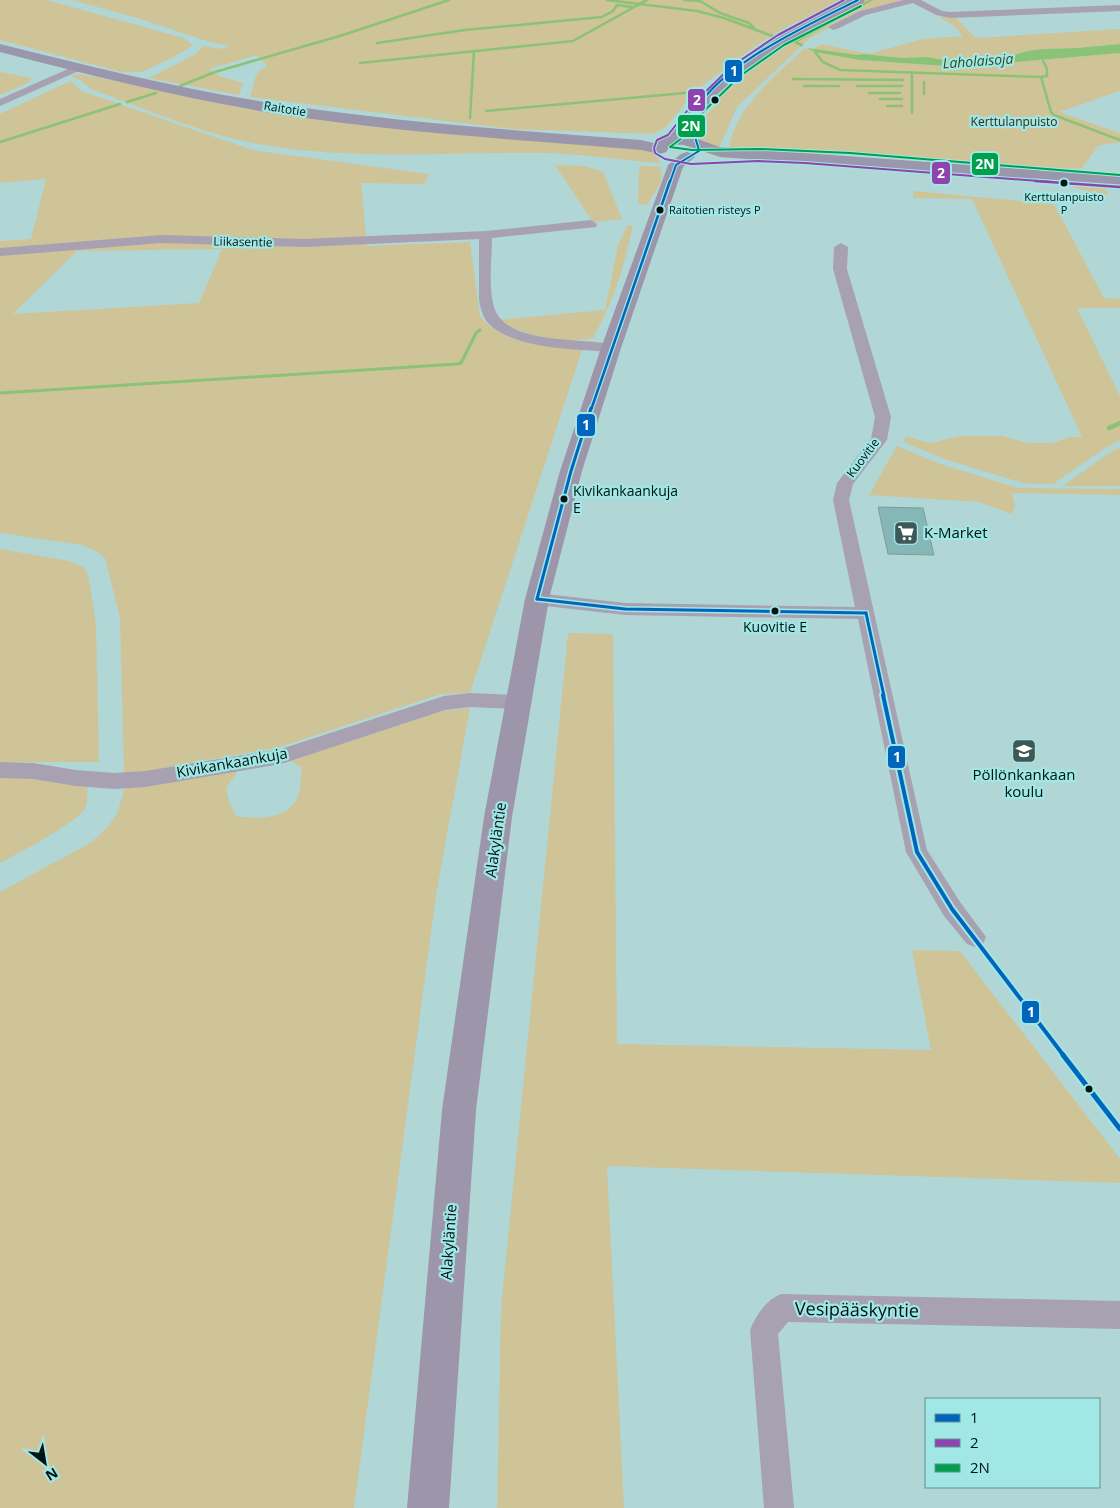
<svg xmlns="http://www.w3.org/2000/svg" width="1120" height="1508" viewBox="0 0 1120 1508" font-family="'Open Sans',sans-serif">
	<rect width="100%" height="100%" fill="#b0d7d6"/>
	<g fill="#cfc398" fill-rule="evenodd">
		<polygon points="0,0 47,0 183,38 193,45 174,57 142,72 121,72 0,40"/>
		<path d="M72,0H843L787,27L757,45L695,91L666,127L653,134L512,129L250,97C256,82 251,74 267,66L257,55L209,69L219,76L243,83L239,95L149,78L196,54L203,46L223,49L229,46L210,42L137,18Z"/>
		<path d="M866,0H903L859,11L810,38L737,107L719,148L703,143L696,136C700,120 702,122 711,110C717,104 717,96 721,90C725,84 734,79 739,75C778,45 822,21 866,0Z"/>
		<path d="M945,16L956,18L976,38L1120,29V44C1105,45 1092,47 1077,48C1059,49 1029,47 1013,56L943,60L927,57L902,58L864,54L858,55L813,49L821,44L869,54L923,39L963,36L953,25L940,18Z"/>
		<path d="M805,48L815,52L860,60L958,67L1120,53V91L1059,112L1120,133V142L1098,146L1082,168L1058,169L885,158L833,153L834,157L729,150C734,108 776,75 805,48Z"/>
		<polygon points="0,71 1,72 32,78 28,83 0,95"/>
		<path d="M81,74L233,105L651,149L658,156L660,163C619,160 577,153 535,153C448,152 357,160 270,146C209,137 152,111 93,90L80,80L70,76Z"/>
		<path d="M70,81L82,91L252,150L429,174L424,184L361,183L367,246L470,242L480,316C506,347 545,345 582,350L470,693L441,694L280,747L124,775L120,617L105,558L96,551L82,545L0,533V241L31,239L46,179L0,183V114ZM222,249L199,303L13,314L77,251Z"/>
		<polygon points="555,165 585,166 603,172 622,219 593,222"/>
		<polygon points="642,166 661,167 661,182 647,205 638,204 639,169"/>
		<polygon points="1104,183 1108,195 1093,193 1063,184"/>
		<polygon points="914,191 1054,204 1104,298 1120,299 1120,308 1077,308 1120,396 1120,440 1105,448 1053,484 1041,484 1023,483 944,459 904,442 904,439 907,437 931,443 960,436 1002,436 1029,443 1052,443 1070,437 1082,437 972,199 913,198"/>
		<path d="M630,225L633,226C623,270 614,299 593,338C561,344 525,336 498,320L605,310L618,245L627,226Z"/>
		<polygon points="897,446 940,464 1018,488 1120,489 1120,495 1012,493 1015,505 1012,514 979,502 869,495"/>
		<polygon points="1120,447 1120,486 1063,486 1106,455"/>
		<polygon points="0,549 69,561 83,567 88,574 96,624 99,762 0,762"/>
		<polygon points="568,633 613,634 617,1044 931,1050 912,950 960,951 1120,1159 1120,1183 607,1166 624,1508 497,1508 501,1309"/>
		<path d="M470,708L436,895L354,1508H0V892L90,843L106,829L117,814L125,787L239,769L226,788L229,802L236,816C256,819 286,820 297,799C301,791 300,777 302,768L290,760L443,711Z"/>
		<path d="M12,775L88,785C87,791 88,802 85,808C77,823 17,854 0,863V776Z"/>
	</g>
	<path fill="#8ac375" d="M1120,44V53L958,67L860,60L815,52L807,48L858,55L864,54L902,58L927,57L943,60L1013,56C1030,47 1058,49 1077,48C1092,47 1105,45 1120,44Z"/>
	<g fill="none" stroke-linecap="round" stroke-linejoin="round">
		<g stroke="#8ac375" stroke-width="2.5">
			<polyline points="607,0 697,11 724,18 775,37"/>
			<polyline points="684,0 700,1 720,13 749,23 754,28"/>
			<polyline points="793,41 802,45"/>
			<polyline points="795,42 871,0"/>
			<polyline points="377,43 465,30 602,17 613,11 617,5 632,7"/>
			<polyline points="815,52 823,62 840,70 1041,77 1047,76 1047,69 1043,61"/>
			<polyline points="360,63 573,41 647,0"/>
			<polyline points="912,73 912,113"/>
			<polyline points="1041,77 1051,112 1054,115 1120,140"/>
			<polyline points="793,79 903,80"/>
			<polyline points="924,82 924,94"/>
			<polyline points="180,86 215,72 343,35 449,0"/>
			<polyline points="804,86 839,86"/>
			<polyline points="857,86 902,86"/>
			<polyline points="869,93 900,93"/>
			<polyline points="880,99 902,99"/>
			<polyline points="127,102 156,93"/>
			<polyline points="887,106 902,106"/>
			<polyline points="486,111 696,92"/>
			<polyline points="470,118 474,51"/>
			<polyline points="0,142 120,104"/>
		</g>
		<polyline stroke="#8ac375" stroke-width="3" points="0,393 457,364 461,363 476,333 480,330"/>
		<polyline stroke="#8ac375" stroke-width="4.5" points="1109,428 1120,423"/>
	</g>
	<polygon fill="#86b7b7" stroke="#7d9c9c" points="878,507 923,508 934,555 888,554"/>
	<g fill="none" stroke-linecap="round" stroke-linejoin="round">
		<g fill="#a7a1b2" fill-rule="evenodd">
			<polygon points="903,0 921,0 942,11 950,12 1120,5 1120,11 950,18 936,15 913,3 866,15 837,29 833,30 828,27 860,11"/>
			<polygon points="77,65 82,68 81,70 0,106 0,99"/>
			<path d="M591,220L597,224L596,227L492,238C492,260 488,286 494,307C505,346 585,337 616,345L618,348L616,351L611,352C576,349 516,350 489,324C483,318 480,307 479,299V239L304,247L162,243L0,256V248L162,235L304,239L486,231Z"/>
			<polygon points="841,243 848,247 847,269 891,417 887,440 853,484 849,500 927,850 960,902 986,937 983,944 975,947 967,944 944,916 906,852 858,619 625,615 537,605 531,603 528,599 531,595 537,593 625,603 855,607 833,500 837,483 871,439 875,417 833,269 834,247"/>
			<polygon points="470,693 518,695 525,697 528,702 525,707 518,709 470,707 445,710 281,764 145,787 114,789 76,786 33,779 0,778 0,762 33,763 76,770 114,773 145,771 281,749 444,696"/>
			<path d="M781,1294L1120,1301V1329L788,1322L778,1334L794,1508H764L750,1330C756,1315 766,1300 781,1294Z"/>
		</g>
		<g fill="#9d95aa" fill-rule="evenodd">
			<path d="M847,0H865L863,3C813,27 763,52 722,90C705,105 694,127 678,143H666L664,140L666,137C683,121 694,99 711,84C751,48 799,23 847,0Z"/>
			<polygon points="687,152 693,154 695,157 683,167 621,348 582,471 549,599 512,817 476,1110 449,1508 407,1508 442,1110 484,817 525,599 560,471 601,348 668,165 681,154"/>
		</g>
		<path fill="#9a96ac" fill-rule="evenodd" d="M0,44C97,68 192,92 291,106C407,123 524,131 641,140L654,143C675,126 698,140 720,147L1120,176V186L720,157L684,145L672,144L666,152L660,154L641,150C524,140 407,133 291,116C193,101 97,77 0,52Z"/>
		<defs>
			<path id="bus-1-far4" d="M670,182L676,165L699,151C697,140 690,129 693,118C709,69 814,22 858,0"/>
			<polyline id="bus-1-far3" points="591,410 670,181"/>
			<g id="bus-1-far2">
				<polyline points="537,599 571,471 591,408"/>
				<polyline points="537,599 625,609 866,613"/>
				<polyline points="866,613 884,696"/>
			</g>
			<polyline id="bus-1-far1" points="883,695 917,852 952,909 1064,1056"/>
			<polyline id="bus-1" points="1063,1055 1120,1129"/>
			<polyline id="bus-2-far1" points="844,0 778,35 732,66 691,106 668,135 657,140 654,148 655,153 665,159 691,164 758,161 805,163 1052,182"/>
			<polyline id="bus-2" points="1035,181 1120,187"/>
			<polyline id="bus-3" points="861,6 784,45 740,76 701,114 682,138 670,147 692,150 760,149 850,153 1120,175"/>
		</defs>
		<use href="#bus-1-far4" stroke="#a0e7e5" stroke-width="4"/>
		<use href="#bus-1-far3" stroke="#a0e7e5" stroke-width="5"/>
		<use href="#bus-1-far2" stroke="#a0e7e5" stroke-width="6"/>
		<use href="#bus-1-far1" stroke="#a0e7e5" stroke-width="8"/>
		<use href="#bus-1" stroke="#a0e7e5" stroke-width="9"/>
		<use href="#bus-2-far1" stroke="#a0e7e5" stroke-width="4"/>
		<use href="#bus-2" stroke="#a0e7e5" stroke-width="5"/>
		<use href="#bus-3" stroke="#a0e7e5" stroke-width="4"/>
		<use href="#bus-1-far4" stroke="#0065bd" stroke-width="2"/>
		<use href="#bus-1-far3" stroke="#0065bd" stroke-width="2.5"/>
		<use href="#bus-1-far2" stroke="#0065bd" stroke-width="3"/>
		<use href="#bus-1-far1" stroke="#0065bd" stroke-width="4"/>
		<use href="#bus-1" stroke="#0065bd" stroke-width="5"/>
		<use href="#bus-2-far1" stroke="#8e44ad" stroke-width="2"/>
		<use href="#bus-2" stroke="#8e44ad" stroke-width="2.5"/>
		<use href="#bus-3" stroke="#009f4e" stroke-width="2"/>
	</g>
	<defs>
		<symbol id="supermarket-square" viewBox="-11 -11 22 22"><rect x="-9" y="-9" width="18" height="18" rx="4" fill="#3e5858" stroke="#a0e7e5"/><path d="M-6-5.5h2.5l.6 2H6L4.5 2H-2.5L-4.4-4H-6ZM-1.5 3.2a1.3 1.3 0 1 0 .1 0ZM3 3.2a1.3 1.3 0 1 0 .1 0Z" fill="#fff"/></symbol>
		<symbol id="school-square" viewBox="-11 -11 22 22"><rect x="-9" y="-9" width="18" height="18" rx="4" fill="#3e5858" stroke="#a0e7e5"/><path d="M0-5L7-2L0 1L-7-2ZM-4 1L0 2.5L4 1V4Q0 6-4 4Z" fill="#fff"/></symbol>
	</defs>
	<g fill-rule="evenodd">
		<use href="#supermarket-square" x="892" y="519" width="28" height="28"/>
		<use href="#school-square" x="1010" y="737" width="28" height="28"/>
	</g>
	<g fill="#001414" stroke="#a0e7e5" stroke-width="2">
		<circle cx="715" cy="100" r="4.5"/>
		<circle cx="1064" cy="183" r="4.5"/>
		<circle cx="660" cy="210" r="4.5"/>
		<circle cx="564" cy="499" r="4.5"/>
		<circle cx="775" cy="611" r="4.5"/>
		<circle cx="1089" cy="1089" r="4.5"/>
	</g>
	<g text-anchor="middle" stroke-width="4.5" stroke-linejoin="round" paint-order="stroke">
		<g font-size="11" fill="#001414" stroke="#a0e7e5">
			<text x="1064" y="201">Kerttulanpuisto<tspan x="1064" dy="13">P</tspan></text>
			<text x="669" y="214" text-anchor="start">Raitotien risteys P</text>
		</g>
		<g font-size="12" fill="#001414" stroke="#a0e7e5">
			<text transform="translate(285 109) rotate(9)" y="4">Raitotie</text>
			<text transform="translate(243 242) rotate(1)" y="4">Liikasentie</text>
			<text transform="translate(863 458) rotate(-53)" y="4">Kuovitie</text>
		</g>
		<g font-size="12" fill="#372915" stroke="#a0e7e5">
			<text x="1014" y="126">Kerttulanpuisto</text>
		</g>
		<g font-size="14" font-style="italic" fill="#2f4a1e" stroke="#a0e7e5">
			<text transform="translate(978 61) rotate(-4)" y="5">Laholaisoja</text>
		</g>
		<g font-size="14" fill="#001414" stroke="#a0e7e5" text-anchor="start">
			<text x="573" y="496">Kivikankaankuja<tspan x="573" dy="17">E</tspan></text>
			<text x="775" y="632" text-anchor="middle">Kuovitie E</text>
		</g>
		<g font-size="15" fill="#001414" stroke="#a0e7e5" text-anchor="start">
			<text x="924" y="538">K-Market</text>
			<text x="1024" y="780" text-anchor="middle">Pöllönkankaan<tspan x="1024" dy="17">koulu</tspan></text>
		</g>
		<g font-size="15" fill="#001414" stroke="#a0e7e5">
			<text transform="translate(232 763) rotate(-10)" y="5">Kivikankaankuja</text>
			<text transform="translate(496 840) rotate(-82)" y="5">Alakyläntie</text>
			<text transform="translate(449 1242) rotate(-86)" y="5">Alakyläntie</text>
		</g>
		<g font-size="18" fill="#001414" stroke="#a0e7e5">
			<text transform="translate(857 1310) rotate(1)" y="6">Vesipääskyntie</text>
		</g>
	</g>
	<g stroke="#a0e7e5" stroke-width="2">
		<rect x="724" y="59" width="19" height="24" rx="5" fill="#0065bd"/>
		<rect x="687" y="88" width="19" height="24" rx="5" fill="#8e44ad"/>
		<rect x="677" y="114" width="29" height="24" rx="5" fill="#009f4e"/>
		<rect x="971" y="152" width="28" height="24" rx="5" fill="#009f4e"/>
		<rect x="931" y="161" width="20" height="24" rx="5" fill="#8e44ad"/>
		<rect x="576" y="413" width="20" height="24" rx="5" fill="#0065bd"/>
		<rect x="887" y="745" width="19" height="24" rx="5" fill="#0065bd"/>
		<rect x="1021" y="1000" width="19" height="24" rx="5" fill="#0065bd"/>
	</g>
	<g font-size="14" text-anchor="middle" font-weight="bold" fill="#fff">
		<text x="734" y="76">1</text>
		<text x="697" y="105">2</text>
		<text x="691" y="131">2N</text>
		<text x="985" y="169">2N</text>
		<text x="941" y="178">2</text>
		<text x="586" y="430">1</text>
		<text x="897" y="762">1</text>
		<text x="1031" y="1017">1</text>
	</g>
	<rect x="925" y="1398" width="175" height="90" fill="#a0e7e5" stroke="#609391"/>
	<rect x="935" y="1414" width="25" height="8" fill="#0065bd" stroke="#609391"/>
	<text x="970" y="1423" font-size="15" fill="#001414">1</text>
	<rect x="935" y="1439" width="25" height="8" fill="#8e44ad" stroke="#609391"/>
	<text x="970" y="1448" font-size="15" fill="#001414">2</text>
	<rect x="935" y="1464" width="25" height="8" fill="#009f4e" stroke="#609391"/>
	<text x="970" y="1473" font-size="15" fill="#001414">2N</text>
	<g transform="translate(45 1463) rotate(149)" stroke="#a0e7e5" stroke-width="4" paint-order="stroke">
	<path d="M0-4L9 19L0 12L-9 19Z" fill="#001414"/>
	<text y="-8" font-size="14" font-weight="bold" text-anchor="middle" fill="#001414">N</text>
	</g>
</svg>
